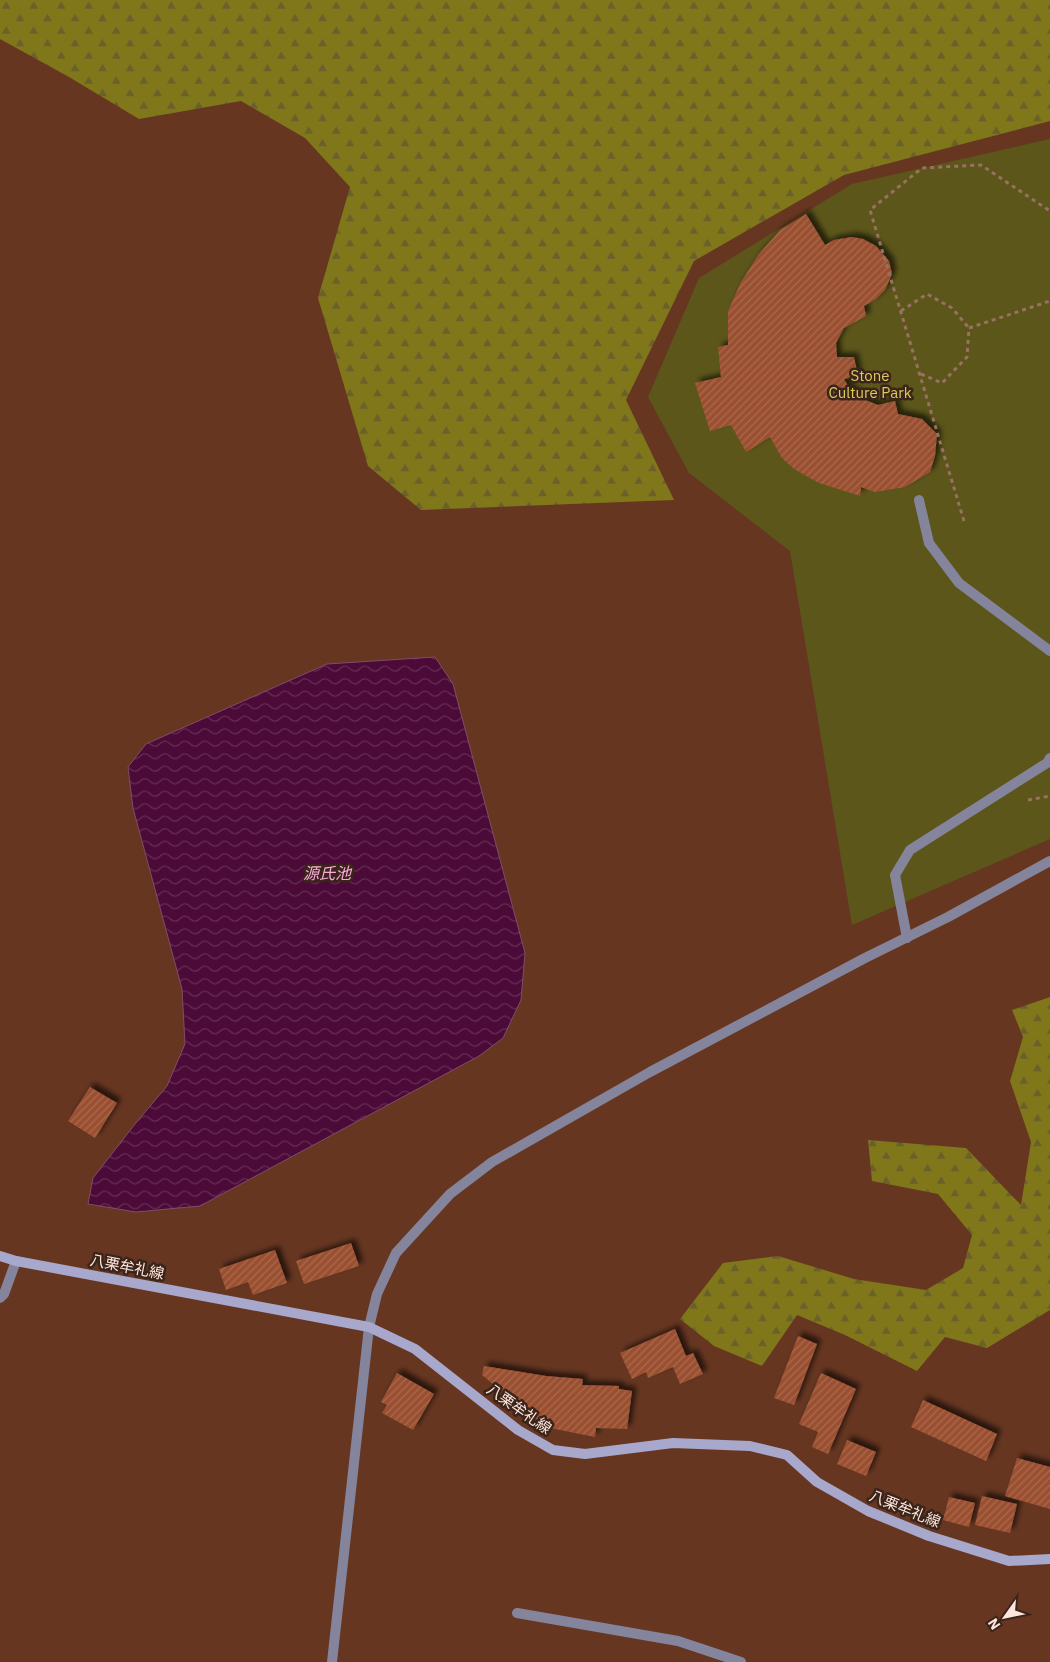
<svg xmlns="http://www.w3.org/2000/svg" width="1050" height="1662" viewBox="0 0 1050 1662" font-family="'IBM Plex Sans','Noto Sans JP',sans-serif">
	<defs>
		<pattern id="forest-firs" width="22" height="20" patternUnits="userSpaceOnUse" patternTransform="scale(1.25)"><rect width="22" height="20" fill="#80761a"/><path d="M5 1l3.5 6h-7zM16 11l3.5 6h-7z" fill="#69602c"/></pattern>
		<pattern id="water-waves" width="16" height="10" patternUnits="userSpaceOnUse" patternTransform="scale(1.25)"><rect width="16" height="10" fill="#4b0a38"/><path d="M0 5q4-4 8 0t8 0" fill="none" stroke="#662e54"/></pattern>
		<pattern id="building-hatch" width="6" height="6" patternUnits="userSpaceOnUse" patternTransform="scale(1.25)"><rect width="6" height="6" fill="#9a5030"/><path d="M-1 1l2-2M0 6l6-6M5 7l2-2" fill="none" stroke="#a9694d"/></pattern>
		<filter id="shadow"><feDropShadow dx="4.5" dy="-4.5" stdDeviation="2.5" flood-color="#0009"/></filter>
	</defs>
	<rect width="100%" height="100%" fill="#663621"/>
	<g fill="url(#forest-firs)">
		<polygon points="0,0 1050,0 1050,121 844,175 694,261 626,400 674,500 421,510 368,466 318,298 350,187 305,138 241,101 139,119 69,77 0,39"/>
		<polygon points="1050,997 1050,1310 987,1348 945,1337 917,1371 845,1335 797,1315 762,1366 714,1346 680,1319 723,1263 778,1256 854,1279 926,1290 963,1268 972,1235 938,1194 872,1181 868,1140 966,1148 1021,1205 1031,1142 1010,1081 1023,1037 1012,1010"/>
	</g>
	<polygon fill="#5c561b" points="1050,139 1050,839 852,925 790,551 689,473 648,397 699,278 852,184"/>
	<polygon fill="url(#water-waves)" stroke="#814c69" points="435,657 453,684 525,953 521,1000 503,1038 479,1056 200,1206 136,1212 88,1204 93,1178 135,1124 167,1086 185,1044 182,989 133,808 128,767 146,744 327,664"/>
	<g fill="url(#building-hatch)" filter="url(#shadow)">
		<polygon points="806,214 825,245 834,240 852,237 863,239 876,246 889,261 892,274 885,290 876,299 864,306 866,316 844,328 836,343 837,357 854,357 858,376 844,379 849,388 863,399 878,405 895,401 898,414 922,419 937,434 935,456 930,472 905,487 875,492 861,487 860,496 851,493 819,483 794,469 782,458 770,437 746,452 731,425 710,431 695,383 721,377 718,347 728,345 728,311 741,282 759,254 780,230"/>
		<polygon points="90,1087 117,1103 95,1138 68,1121"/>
		<polygon points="351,1243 359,1266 304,1284 296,1261"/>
		<polygon points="275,1250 287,1283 253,1295 248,1282 226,1290 219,1269"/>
		<polygon points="675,1329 686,1356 693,1353 703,1374 680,1384 673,1367 648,1378 646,1372 632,1379 620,1353"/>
		<polygon points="798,1336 817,1344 794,1405 774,1398"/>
		<polygon points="484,1366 546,1376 583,1379 582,1385 619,1386 619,1389 632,1391 627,1429 596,1428 595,1437 545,1427 482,1375"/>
		<polygon points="397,1373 434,1394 413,1430 382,1413 387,1405 381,1402"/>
		<polygon points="821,1373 856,1389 828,1454 812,1447 818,1432 799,1424"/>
		<polygon points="923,1400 997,1434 986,1461 911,1427"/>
		<polygon points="847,1440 876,1452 866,1476 837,1464"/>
		<polygon points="1017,1458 1050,1467 1050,1509 1005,1496"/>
		<polygon points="982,1496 1017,1504 1010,1533 975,1525"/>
		<polygon points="949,1497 975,1503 969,1527 943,1520"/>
	</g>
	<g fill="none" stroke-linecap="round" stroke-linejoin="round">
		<g stroke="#997160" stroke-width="3" stroke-dasharray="4 4" stroke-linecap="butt">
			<polyline points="901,311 927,294 952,308 969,328"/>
			<polyline points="921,374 942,383 967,357 969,328 1050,301"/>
			<polyline points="964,521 870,210 922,168 981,165 1050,211"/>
			<polyline points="1028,800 1050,796"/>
		</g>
		<g stroke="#84859c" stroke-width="10">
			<polyline points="919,500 929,543 959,583 1050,651"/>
			<polyline points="907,938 895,875 910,850 1047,763 1050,758"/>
		</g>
		<g stroke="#84859c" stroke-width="10">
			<polyline points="0,1298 4,1294 16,1261"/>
			<polyline points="517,1613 678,1641 741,1662"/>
			<polyline points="332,1662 369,1327"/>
		</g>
		<polyline stroke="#84859c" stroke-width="10" points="369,1327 377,1294 396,1253 450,1194 492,1162 650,1072 865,958 948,917 1050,861"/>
		<polyline stroke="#a7a8cc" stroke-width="10" points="0,1256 16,1261 369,1327 415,1349 518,1430 553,1450 585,1454 673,1443 750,1446 787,1455 817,1482 868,1511 929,1536 1009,1561 1050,1559"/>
	</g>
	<g text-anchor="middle" stroke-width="5" stroke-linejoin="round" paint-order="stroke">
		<g font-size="15" fill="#d9cc57" stroke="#3b251b">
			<text x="870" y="381">Stone<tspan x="870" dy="17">Culture Park</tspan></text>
		</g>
		<g font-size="15" fill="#fee5db" stroke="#3b251b">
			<text transform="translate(127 1267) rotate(11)" y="5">八栗牟礼線</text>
			<text transform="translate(519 1409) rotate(35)" y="5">八栗牟礼線</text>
			<text transform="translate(905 1509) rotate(22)" y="5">八栗牟礼線</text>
		</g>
		<g font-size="16" font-style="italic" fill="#fbabdb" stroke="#3b251b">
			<text x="327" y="879">源氏池</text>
		</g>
	</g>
	<g transform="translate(1005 1617) rotate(237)" stroke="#3b251b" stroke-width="4" paint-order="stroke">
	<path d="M0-4L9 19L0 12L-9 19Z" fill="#fee5db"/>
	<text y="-8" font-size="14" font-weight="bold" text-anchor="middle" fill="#fee5db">N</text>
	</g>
</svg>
